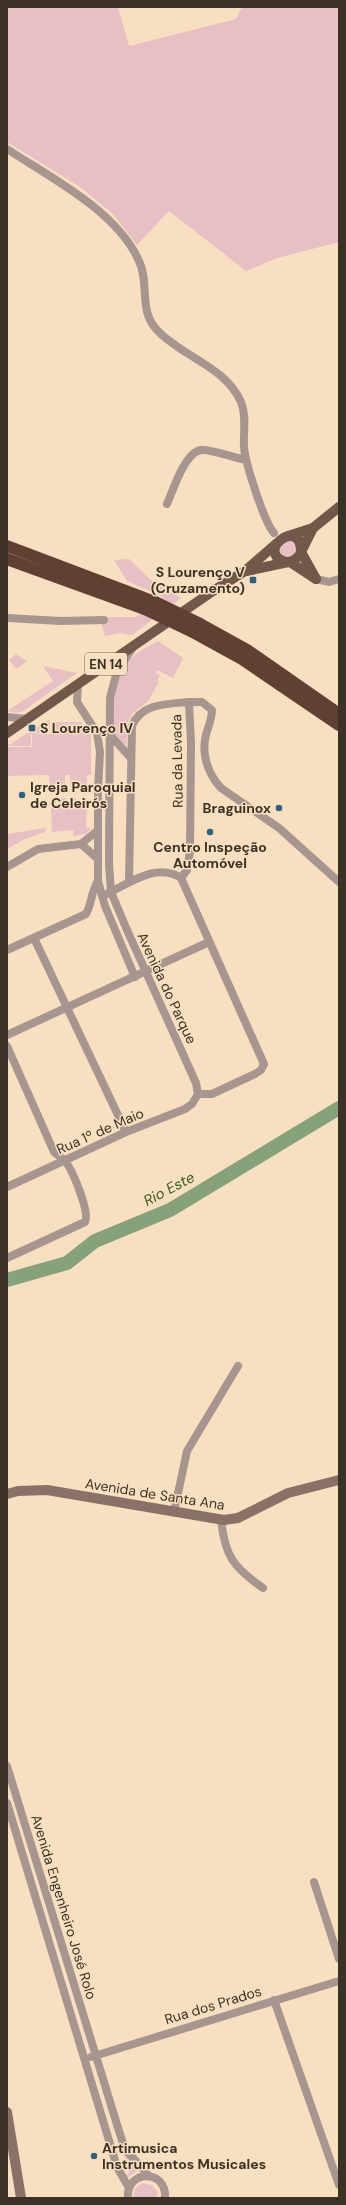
<svg xmlns="http://www.w3.org/2000/svg" width="346" height="2205" viewBox="0 0 346 2205" font-family="'DM Sans',sans-serif">
	<rect width="100%" height="100%" fill="#f8dfbf"/>
	<g fill="#e6c0c4">
		<polygon points="7,7 118,7 129,46 236,19 242,7 339,7 339,242 277,258 246,271 169,211 137,245 113,214 80,187 7,142"/>
		<circle cx="288" cy="549" r="8"/>
		<polygon points="129,559 153,582 181,598 132,635 119,633 105,636 100,617 136,617 163,597 127,581 114,560"/>
		<path d="M158,641L183,658L173,678L157,670L156,673L160,675L157,681L159,682L148,701L133,713L128,722L126,746L113,733C113,707 111,677 132,657C139,651 149,646 158,641Z"/>
		<polygon points="16,654 27,661 16,669 9,660"/>
		<polygon points="43,666 77,673 23,711 17,713 7,711 53,681"/>
		<polygon points="50,719 49,732 31,734 31,746 7,746"/>
		<polygon points="51,722 82,722 82,732 91,732 91,775 87,775 87,787 81,787 81,783 76,783 75,788 71,788 70,775 65,775 65,788 61,788 60,783 55,783 55,788 50,788 49,775 7,776 7,747 32,747 32,734 51,734"/>
		<polygon points="61,798 66,798 66,803 72,803 72,798 76,798 77,803 82,803 82,798 87,798 86,828 91,828 86,834 74,836 73,830 52,832 51,804 52,804 52,799 56,799 56,804 61,803"/>
		<polygon points="46,828 45,832 25,839 7,849 7,834"/>
		<polygon points="125,2153 137,2168 137,2171 127,2178 123,2172 127,2175 129,2172 125,2166 126,2164 123,2162 126,2157 123,2156"/>
		<polygon points="142,2183 152,2185 157,2191 158,2198 133,2198 134,2190"/>
	</g>
	<g fill="none" stroke-linecap="round" stroke-linejoin="round">
		<polyline stroke="#85a27b" stroke-width="14" points="7,1280 67,1263 95,1241 170,1210 339,1108"/>
		<g stroke="#a7968f" stroke-width="8">
			<path d="M7,149C51,178 117,211 139,261C150,284 138,310 157,330C182,357 225,366 241,402C247,416 243,433 244,447C245,462 264,522 274,533"/>
			<path d="M167,504C173,490 185,452 201,450C212,449 234,458 246,460"/>
			<polyline points="316,579 329,582 339,579"/>
			<polyline points="7,618 61,621 104,620"/>
			<polyline points="132,649 117,671 110,698 109,864 111,892 127,930 196,1083 198,1094"/>
			<polyline points="78,684 77,702 97,733 100,752 98,790 98,881 105,906 135,977"/>
			<path d="M189,702H202L212,710C212,719 208,727 206,735C201,754 208,774 221,788L279,828L339,882"/>
			<polyline points="7,717 27,719"/>
			<polyline points="109,734 131,758"/>
			<polyline points="81,844 98,859"/>
			<polyline points="7,867 38,849 81,844 97,831"/>
			<path d="M129,882L132,726C141,703 168,704 189,702L191,743L190,851L187,870L181,878"/>
			<path d="M102,896C126,886 155,861 181,878L264,1064L261,1070L255,1074L212,1094H198"/>
			<polyline points="34,938 126,1132"/>
			<path d="M7,950L86,914C92,904 91,891 98,881"/>
			<polyline points="7,1035 209,942"/>
			<path d="M7,1046L54,1152C57,1155 61,1157 64,1160C72,1168 90,1212 85,1222L7,1258"/>
			<polyline points="7,1187 126,1132 185,1109 192,1104 198,1094"/>
			<polyline points="174,1512 187,1451 238,1366"/>
			<path d="M221,1520C225,1556 233,1567 263,1588"/>
			<polyline points="7,1766 119,2131 125,2149 149,2176"/>
			<polyline points="7,1803 117,2167 129,2188"/>
			<polyline points="314,1882 339,1959"/>
			<polyline points="274,2000 339,2185"/>
			<polyline points="91,2057 339,1981"/>
			<path d="M128,2198C125,2170 167,2168 165,2198"/>
		</g>
		<g stroke="#897167" stroke-width="10">
			<polyline points="7,1494 18,1491 47,1490 224,1520 238,1518 288,1493 339,1480"/>
			<polyline points="7,2112 21,2198"/>
		</g>
		<g stroke="#73574b" stroke-width="10">
			<polyline points="288,536 313,528 339,507"/>
			<polyline points="301,552 316,579"/>
			<path d="M286,562C254,552 299,517 301,550"/>
			<polyline points="290,562 316,579"/>
			<polyline points="247,571 293,561 299,556 313,528"/>
			<polyline points="7,733 213,591 245,571 276,544"/>
		</g>
		<g stroke="#604033" stroke-width="12">
			<polyline points="7,546 155,602"/>
			<polyline points="7,559 145,609"/>
			<polyline points="200,624 247,650 339,714"/>
			<polyline points="191,631 242,659 339,725"/>
		</g>
		<g stroke="#604033" stroke-width="12">
			<polyline points="155,602 200,624"/>
			<polyline points="145,609 191,631"/>
		</g>
	</g>
	<g fill="#2a617c" stroke="#f8dfbf" stroke-width="1.5">
		<rect x="249" y="576" width="8" height="8" rx="2"/>
		<rect x="28" y="724" width="8" height="8" rx="2"/>
		<circle cx="22" cy="795" r="4"/>
		<circle cx="279" cy="808" r="4"/>
		<circle cx="210" cy="832" r="4"/>
		<circle cx="94" cy="2156" r="4"/>
	</g>
	<g text-anchor="middle" stroke-width="3" stroke-linejoin="round" paint-order="stroke">
		<rect fill="#f8dfbf" stroke="#746653" stroke-width="1" x="85" y="653" width="42" height="22" rx="3"/>
		<g font-size="13" font-weight="bold" fill="#3b3225">
			<text x="106" y="669">EN 14</text>
		</g>
		<g font-size="14" font-weight="bold" fill="#3b3225" stroke="#f8dfbf" text-anchor="start">
			<text x="245" y="577" text-anchor="end">S Lourenço V<tspan x="245" dy="16">(Cruzamento)</tspan></text>
			<text x="40" y="733">S Lourenço IV</text>
			<text x="30" y="792">Igreja Paroquial<tspan x="30" dy="16">de Celeirós</tspan></text>
			<text x="271" y="813" text-anchor="end">Braguinox</text>
			<text x="210" y="852" text-anchor="middle">Centro Inspeção<tspan x="210" dy="16">Automóvel</tspan></text>
			<text x="102" y="2153">Artimusica<tspan x="102" dy="16">Instrumentos Musicales</tspan></text>
		</g>
		<g font-size="14" fill="#3b3225" stroke="#f8dfbf">
			<text transform="translate(177 761) rotate(-91)" y="5">Rua da Levada</text>
			<text transform="translate(167 988) rotate(65)" y="5">Avenida do Parque</text>
			<text transform="translate(100 1131) rotate(-24)" y="5">Rua 1º de Maio</text>
			<text transform="translate(155 1494) rotate(9)" y="5">Avenida de Santa Ana</text>
			<text transform="translate(64 1907) rotate(73)" y="5">Avenida Engenheiro José Rolo</text>
			<text transform="translate(213 2005) rotate(-17)" y="5">Rua dos Prados</text>
		</g>
		<g font-size="15" font-style="italic" fill="#396029" stroke="#f8dfbf">
			<text transform="translate(169 1189) rotate(-28)" y="5">Rio Este</text>
		</g>
	</g>
	<rect width="346" height="2205" fill="none" stroke="#3b3225" stroke-width="16"/>
</svg>
